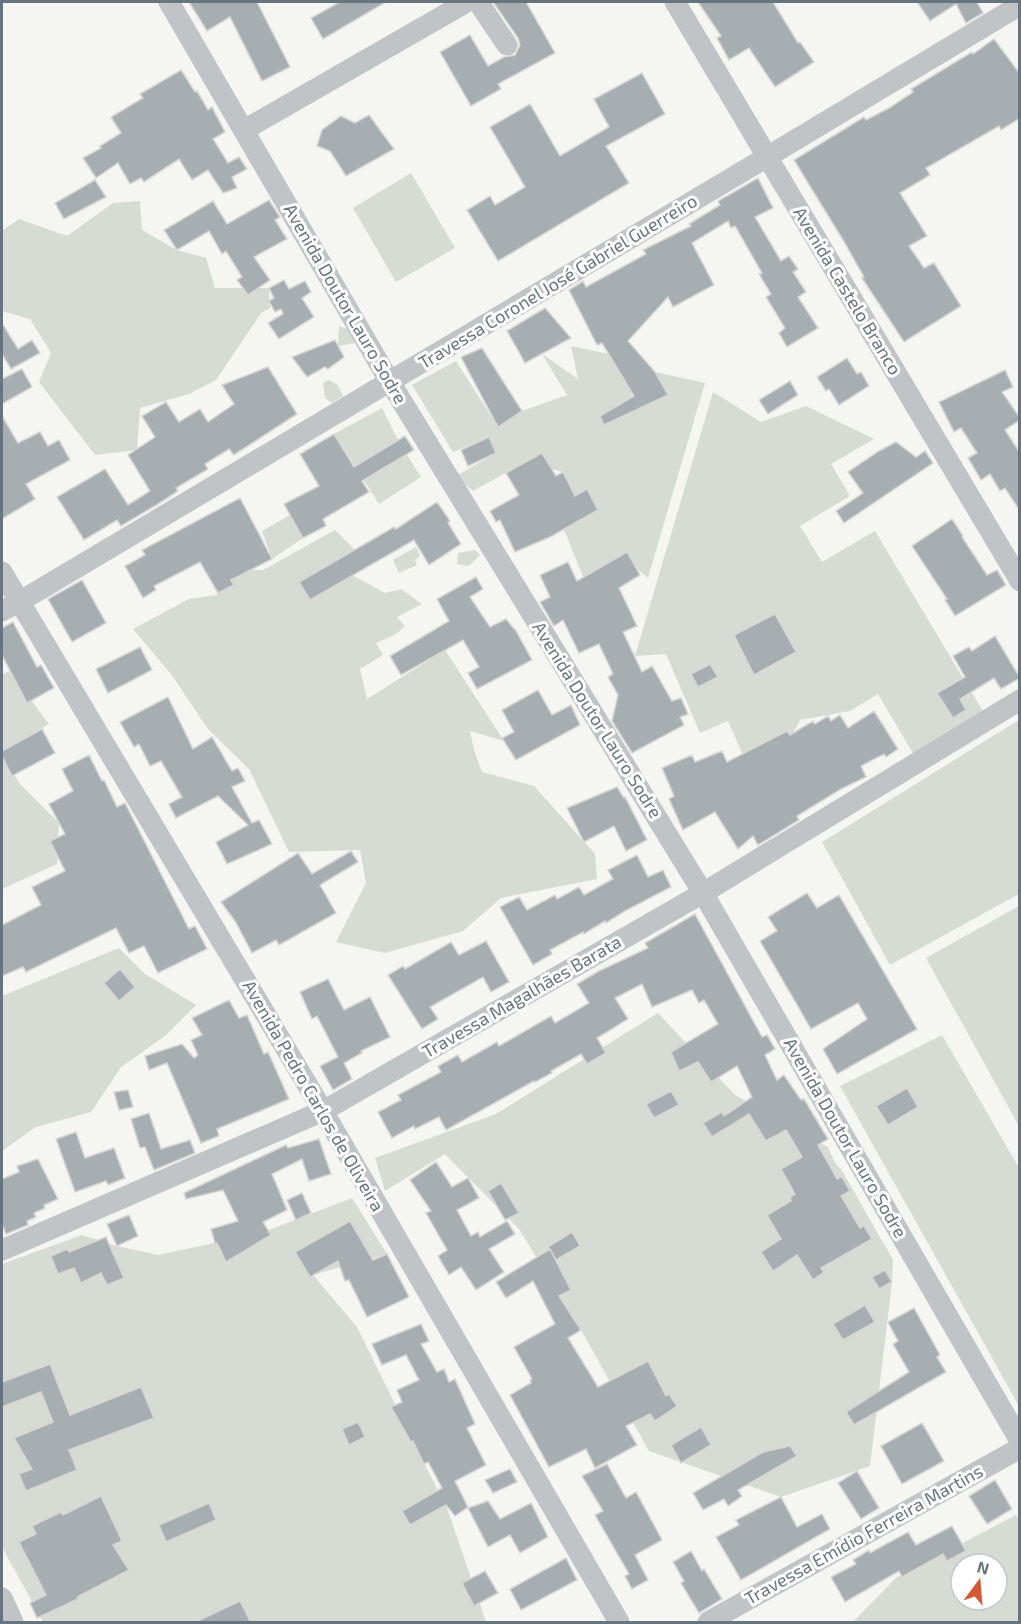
<svg xmlns="http://www.w3.org/2000/svg" width="1021" height="1624" viewBox="0 0 1021 1624" font-family="'Exo 2',sans-serif">
	<rect width="100%" height="100%" fill="#f5f5f2"/>
	<g fill="#d6dcd3" fill-rule="evenodd">
		<polygon points="411,173 455,248 396,282 353,208"/>
		<polygon points="140,201 142,230 177,250 206,258 215,288 269,288 270,308 261,313 216,380 189,394 140,408 137,450 95,455 39,382 51,353 30,319 2,311 2,231 19,219 67,236 113,203"/>
		<polygon points="339,326 356,332 361,342 338,346"/>
		<polygon points="571,346 609,354 634,396 620,404 628,414 667,395 655,372 705,383 648,578 637,569 627,552 583,577 564,529 598,510 587,489 575,496 563,472 552,469 542,453 473,491 456,476 496,453 489,437 453,452 412,385 456,361 498,427 522,411 567,395 542,354 578,379"/>
		<polygon points="329,380 338,385 343,396 332,403 325,398 323,383"/>
		<polygon points="713,392 761,422 806,406 874,439 831,464 850,496 800,526 822,562 875,531 984,713 914,755 878,694 850,711 800,720 777,762 751,773 728,721 700,733 666,654 635,656"/>
		<polygon points="382,408 398,440 369,458 378,472 407,455 421,477 379,504 334,434"/>
		<polygon points="290,515 303,538 272,559 262,531"/>
		<polygon points="335,530 355,550 310,600 352,575 385,593 401,589 422,604 397,617 405,626 396,634 376,643 383,655 360,669 367,699 445,650 504,741 470,731 474,750 482,772 534,786 595,854 597,879 501,898 463,931 385,953 336,942 366,883 360,850 289,852 249,769 208,729 171,674 133,629 189,599 217,595 224,564 251,570 263,570"/>
		<polygon points="416,547 420,556 415,560 417,565 399,573 393,560"/>
		<polygon points="475,550 480,555 469,566 457,564 458,553"/>
		<polygon points="9,671 49,724 2,751 2,675"/>
		<polygon points="1019,720 1019,894 890,965 822,842"/>
		<polygon points="2,755 20,784 59,823 57,864 2,889"/>
		<polygon points="1019,906 1019,1126 926,958"/>
		<polygon points="119,948 145,974 196,1005 165,1036 121,1067 91,1112 36,1127 2,1151 2,996"/>
		<polygon points="658,1013 735,1095 828,1147 835,1163 841,1169 893,1260 892,1282 870,1466 781,1497 649,1451 581,1330 519,1229 445,1154 385,1191 375,1158 496,1114"/>
		<polygon points="942,1035 1019,1168 1019,1406 840,1086"/>
		<polygon points="352,1198 387,1254 313,1275 357,1327 438,1491 402,1511 410,1525 446,1505 486,1622 43,1622 2,1547 2,1264 82,1235 117,1246 158,1255 261,1233"/>
		<path d="M1016,1515L1020,1523L1019,1622H853L896,1578ZM961,1564H997V1600H961Z"/>
	</g>
	<g fill="#a7aeb2" stroke="#d6d6d5" stroke-width="1.5">
		<polygon points="189,2 257,2 290,67 262,81 230,17 207,31"/>
		<polygon points="340,2 386,2 323,39 311,18"/>
		<polygon points="493,2 526,2 555,53 498,84 501,89 471,106 440,52 470,35 488,66 504,57 515,55 520,45 518,38"/>
		<polygon points="698,2 773,2 798,43 800,42 814,62 775,87 749,48 729,60 717,38 721,36"/>
		<polygon points="917,2 977,2 983,13 966,23 956,4 930,21"/>
		<polygon points="994,39 1020,74 1020,118 1001,130 999,126 926,168 930,175 900,193 927,236 909,246 924,268 934,263 961,306 904,342 862,278 864,277 843,240 794,160 864,117 866,120 889,108 913,92 911,89 972,52 973,54"/>
		<polygon points="181,70 195,92 197,91 208,110 212,107 225,132 213,139 228,163 239,157 247,169 232,177 237,188 223,193 208,170 192,180 179,159 144,182 141,178 130,184 118,163 96,178 83,158 101,148 100,146 121,133 111,117 143,98 140,94"/>
		<polygon points="642,73 665,114 606,146 629,183 498,261 467,210 490,196 495,205 525,187 490,127 530,104 560,156 609,127 594,99"/>
		<polygon points="369,115 394,149 346,176 330,151 317,146 322,130 341,116 355,123"/>
		<polygon points="758,178 773,208 755,217 781,261 789,256 798,269 793,272 806,292 798,297 818,328 787,347 779,333 785,328 766,297 771,294 759,274 762,273 735,226 731,228 728,221 692,243 714,285 673,307 668,297 628,341 655,372 668,395 604,425 600,416 634,396 602,343 597,345 569,290 583,281 586,287 646,254 643,250 691,226 689,224 720,205 718,201"/>
		<polygon points="95,180 106,197 64,219 55,203"/>
		<polygon points="269,200 280,217 275,220 287,239 254,257 270,280 248,295 237,280 242,277 226,251 222,254 209,231 177,250 164,230 213,201 227,224"/>
		<polygon points="284,280 289,289 305,281 311,292 302,298 314,317 279,339 268,323 283,314 281,309 275,312 269,301 274,298 269,288"/>
		<polygon points="545,308 571,338 525,363 507,331"/>
		<polygon points="2,323 18,349 32,340 40,353 11,369 2,354"/>
		<polygon points="335,340 344,357 328,369 325,367 307,377 292,357"/>
		<polygon points="482,348 522,411 498,427 461,357"/>
		<polygon points="847,358 857,374 861,372 869,386 839,405 829,389 826,391 817,377"/>
		<polygon points="268,367 297,414 234,455 229,449 205,464 208,469 176,488 178,491 158,504 121,526 117,520 84,540 57,497 105,469 128,505 150,491 128,455 155,437 142,416 166,402 179,422 200,409 208,422 234,404 222,385"/>
		<polygon points="22,369 32,387 2,404 2,379"/>
		<polygon points="1005,370 1013,387 1002,392 1020,418 1020,420 1005,430 1020,453 1020,511 1005,488 1000,491 990,474 981,480 968,458 977,453 961,428 954,432 939,402"/>
		<polygon points="790,381 798,395 768,414 759,400"/>
		<polygon points="2,416 18,443 40,432 48,446 59,440 70,460 26,484 35,499 2,519"/>
		<polygon points="334,434 354,467 405,436 414,450 362,481 369,492 323,519 326,526 303,538 284,504 319,486 300,454"/>
		<polygon points="489,437 496,453 468,466 461,450"/>
		<polygon points="896,442 916,457 925,451 933,463 844,523 836,511 863,493 848,472 879,451"/>
		<polygon points="542,453 556,476 563,472 575,496 587,489 598,510 550,537 515,552 500,520 496,522 490,511 519,495 506,473"/>
		<polygon points="240,498 272,559 231,580 234,585 218,593 200,562 154,586 156,590 143,598 125,566 145,555 142,550"/>
		<polygon points="437,502 450,521 448,523 461,544 429,565 414,540 310,600 299,582 394,527 396,529"/>
		<polygon points="952,519 963,536 962,537 987,575 997,570 1006,585 955,616 945,600 947,599 912,546"/>
		<polygon points="627,552 640,575 619,588 637,626 623,632 642,672 652,666 672,701 681,698 688,714 680,717 684,725 632,753 612,721 618,695 608,677 613,674 599,644 579,653 563,620 554,626 540,602 550,597 540,575 568,562 577,581"/>
		<polygon points="476,577 483,589 470,597 490,627 506,619 516,631 532,660 477,689 468,673 479,667 463,640 401,675 390,656 449,621 437,599"/>
		<polygon points="82,580 106,623 72,642 48,599"/>
		<polygon points="775,614 796,652 754,675 734,635"/>
		<polygon points="13,622 37,667 41,665 54,688 27,703 2,655 2,628"/>
		<polygon points="995,636 1020,678 1001,689 994,678 960,699 966,710 953,718 937,693 965,677 953,656 969,647 972,651"/>
		<polygon points="140,647 152,670 108,693 96,669"/>
		<polygon points="710,664 718,677 698,687 691,674"/>
		<polygon points="538,690 552,715 571,705 580,725 516,760 502,738 514,732 502,710"/>
		<polygon points="168,697 193,749 212,737 232,771 238,768 245,781 232,787 252,823 259,820 272,844 227,864 216,842 248,825 218,796 176,818 169,804 182,797 161,761 150,766 139,744 134,747 120,722"/>
		<polygon points="874,711 898,749 886,757 884,754 861,766 866,777 841,789 797,816 799,820 758,845 753,836 738,849 715,812 683,830 669,799 674,796 662,768 692,755 695,762 722,751 727,762 787,731 790,735 813,721 815,724 828,716 831,721 840,715 848,728"/>
		<polygon points="42,729 55,753 12,776 2,756 2,751"/>
		<polygon points="89,755 102,781 104,780 117,807 125,803 189,929 195,926 207,949 158,973 144,946 129,953 116,928 26,972 23,967 2,976 2,925 41,905 32,887 65,871 50,841 65,834 49,804 73,791 62,769"/>
		<polygon points="617,787 624,798 625,797 647,840 626,851 614,826 584,842 567,808"/>
		<polygon points="351,851 358,862 320,885 336,913 279,945 276,940 252,953 235,921 221,902 298,853 312,874"/>
		<polygon points="637,855 648,877 663,870 671,887 625,911 606,923 605,921 584,934 583,932 550,950 552,954 533,965 500,907 519,897 527,910 555,895 557,899 579,887 584,895 613,879 608,870"/>
		<polygon points="807,893 817,908 839,895 917,1029 837,1074 823,1049 867,1019 858,1003 811,1029 760,941 777,931 768,917"/>
		<polygon points="695,914 762,1037 767,1035 775,1049 765,1055 777,1080 784,1075 801,1100 804,1099 828,1139 818,1145 837,1179 842,1177 850,1191 841,1196 860,1228 864,1226 872,1239 821,1268 824,1272 813,1280 797,1255 773,1271 761,1252 781,1239 767,1215 791,1201 790,1198 795,1194 781,1169 802,1157 786,1130 766,1141 749,1114 712,1137 703,1123 722,1112 724,1116 752,1097 737,1066 711,1082 698,1062 679,1071 671,1052 718,1024 704,1000 699,1003 692,990 652,1007 642,984 615,998 628,1019 597,1038 606,1053 587,1064 581,1054 551,1071 552,1073 535,1082 534,1081 446,1130 439,1117 415,1129 414,1126 392,1138 378,1112 401,1100 398,1095 441,1072 438,1066 458,1055 462,1062 497,1042 499,1046 551,1016 555,1023 589,1003 577,984 599,971 648,948 645,943"/>
		<polygon points="486,941 509,982 491,992 483,977 430,1007 438,1019 422,1029 388,975 403,966 405,969 451,942 459,955"/>
		<polygon points="120,969 135,987 119,1001 104,983"/>
		<polygon points="328,979 344,1010 370,997 390,1037 361,1051 362,1053 344,1063 352,1079 333,1090 320,1066 338,1057 317,1016 312,1019 300,992"/>
		<polygon points="229,1000 239,1018 247,1015 264,1054 268,1052 289,1099 217,1129 219,1136 201,1143 167,1063 149,1070 145,1056 182,1044 194,1058 198,1055 191,1040 202,1035 192,1018"/>
		<polygon points="907,1088 918,1107 888,1125 876,1106"/>
		<polygon points="128,1090 133,1107 119,1110 114,1092"/>
		<polygon points="671,1091 679,1105 654,1118 646,1104"/>
		<polygon points="149,1113 161,1149 190,1140 195,1153 154,1170 145,1147 140,1148 131,1119"/>
		<polygon points="76,1132 85,1158 114,1148 125,1178 108,1185 106,1181 75,1192 56,1139"/>
		<polygon points="319,1139 331,1174 309,1181 302,1159 272,1174 287,1210 263,1222 271,1235 226,1262 217,1243 215,1243 211,1229 238,1221 223,1190 186,1199 184,1193 286,1145 288,1148"/>
		<polygon points="38,1159 58,1199 44,1205 45,1208 34,1213 36,1217 27,1221 28,1225 6,1234 2,1224 2,1179 19,1172 17,1166"/>
		<polygon points="436,1162 452,1187 468,1178 479,1198 457,1210 471,1236 478,1232 480,1237 507,1221 515,1234 489,1249 504,1272 476,1290 461,1267 449,1275 438,1256 447,1250 426,1213 431,1211 410,1180"/>
		<polygon points="501,1183 519,1213 505,1220 488,1191"/>
		<polygon points="302,1193 311,1213 296,1220 287,1200"/>
		<polygon points="129,1215 138,1236 117,1246 107,1224"/>
		<polygon points="350,1221 373,1260 387,1254 409,1297 367,1317 349,1280 345,1281 338,1261 310,1277 295,1252"/>
		<polygon points="572,1232 580,1246 556,1260 548,1247"/>
		<polygon points="106,1237 124,1278 107,1285 101,1273 81,1283 74,1268 58,1274 51,1256 67,1249 69,1252"/>
		<polygon points="550,1249 571,1290 559,1296 581,1330 568,1338 598,1387 648,1361 666,1396 669,1394 677,1406 655,1421 650,1414 626,1426 637,1445 595,1468 586,1449 549,1467 510,1395 531,1383 530,1380 532,1379 514,1347 555,1324 533,1281 506,1298 496,1282"/>
		<polygon points="885,1270 892,1282 879,1289 872,1277"/>
		<polygon points="865,1305 875,1322 843,1340 833,1324"/>
		<polygon points="914,1308 940,1355 937,1357 946,1372 854,1425 846,1412 909,1372 893,1344 898,1341 888,1322"/>
		<polygon points="421,1324 429,1341 421,1344 437,1372 444,1369 449,1382 455,1379 475,1424 467,1428 486,1465 455,1481 468,1507 455,1516 446,1505 410,1525 402,1511 442,1488 428,1462 424,1464 413,1441 411,1442 391,1407 402,1402 397,1390 419,1380 406,1355 382,1365 372,1344"/>
		<polygon points="50,1364 70,1415 141,1387 154,1418 69,1450 77,1470 26,1491 19,1474 32,1469 14,1438 53,1422 41,1392 2,1407 2,1382"/>
		<polygon points="358,1422 365,1437 349,1445 342,1429"/>
		<polygon points="922,1423 944,1461 902,1484 881,1446"/>
		<polygon points="701,1427 711,1445 681,1463 671,1445"/>
		<polygon points="790,1446 797,1456 738,1490 742,1496 728,1506 724,1499 703,1510 693,1493 763,1452"/>
		<polygon points="607,1464 626,1498 636,1492 662,1540 635,1555 648,1580 632,1589 625,1576 629,1574 595,1515 603,1511 582,1476"/>
		<polygon points="510,1469 517,1482 493,1493 485,1480"/>
		<polygon points="857,1471 879,1508 861,1519 838,1483"/>
		<polygon points="995,1480 1012,1509 987,1524 969,1496"/>
		<polygon points="101,1496 122,1541 113,1545 129,1570 77,1597 78,1599 37,1618 30,1603 46,1595 19,1542 36,1534 32,1526 61,1512 63,1515"/>
		<polygon points="781,1497 797,1527 822,1514 830,1529 741,1580 716,1537 739,1525 736,1520"/>
		<polygon points="488,1501 500,1519 531,1503 548,1537 520,1553 510,1535 488,1547 468,1508"/>
		<polygon points="209,1503 216,1520 166,1542 159,1525"/>
		<polygon points="952,1526 966,1551 947,1561 943,1554 902,1577 899,1571 845,1602 831,1577 856,1564 853,1560 869,1550 870,1553 908,1532 916,1545"/>
		<polygon points="691,1551 702,1571 704,1569 722,1599 699,1613 681,1583 684,1581 673,1562"/>
		<polygon points="566,1558 577,1580 521,1610 510,1589"/>
		<polygon points="485,1571 498,1593 474,1606 462,1583"/>
		<polygon points="240,1601 251,1623 193,1623"/>
	</g>
	<g fill="none" stroke-linecap="round" stroke-linejoin="round">
		<g stroke="#c1c4c7" stroke-width="21">
			<polyline points="169,2 390,382 703,893 1020,1441"/>
			<polyline points="478,2 507,45"/>
			<polyline points="675,2 1020,581"/>
			<polyline points="244,130 467,2"/>
			<polyline points="2,572 323,1111 619,1622"/>
			<polyline points="2,611 19,602 767,157 1020,5"/>
			<polyline points="2,1250 323,1111 703,893 1020,700"/>
			<polyline points="2,1598 13,1622"/>
			<polyline points="708,1622 1020,1448"/>
		</g>
	</g>
	<g text-anchor="middle" stroke-width="6" stroke-linejoin="round" paint-order="stroke">
		<g font-size="18" fill="#677580" stroke="#fff">
			<text transform="translate(558 282) rotate(-31)" y="6">Travessa Coronel José Gabriel Guerreiro</text>
			<text transform="translate(847 291) rotate(59)" y="6">Avenida Castelo Branco</text>
			<text transform="translate(345 304) rotate(60)" y="6">Avenida Doutor Lauro Sodre</text>
			<text transform="translate(597 720) rotate(58)" y="6">Avenida Doutor Lauro Sodre</text>
			<text transform="translate(522 997) rotate(-30)" y="6">Travessa Magalhães Barata</text>
			<text transform="translate(313 1096) rotate(60)" y="6">Avenida Pedro Carlos de Oliveira</text>
			<text transform="translate(845 1138) rotate(60)" y="6">Avenida Doutor Lauro Sodre</text>
			<text transform="translate(864 1535) rotate(-29)" y="6">Travessa Emídio Ferreira Martins</text>
		</g>
	</g>
	<rect width="1021" height="1624" fill="none" stroke="#677580" stroke-width="6"/>
	<g transform="translate(979 1582) rotate(16)"><circle r="28" fill="#ffffff" stroke="#c2c8cc" stroke-width="1.5"/>
	<path d="M0-4.5L10 22L0 15L-10 22Z" fill="#d25b35"/>
	<text y="-9" font-size="16" font-weight="bold" text-anchor="middle" fill="#677580">N</text>
	</g>
</svg>
